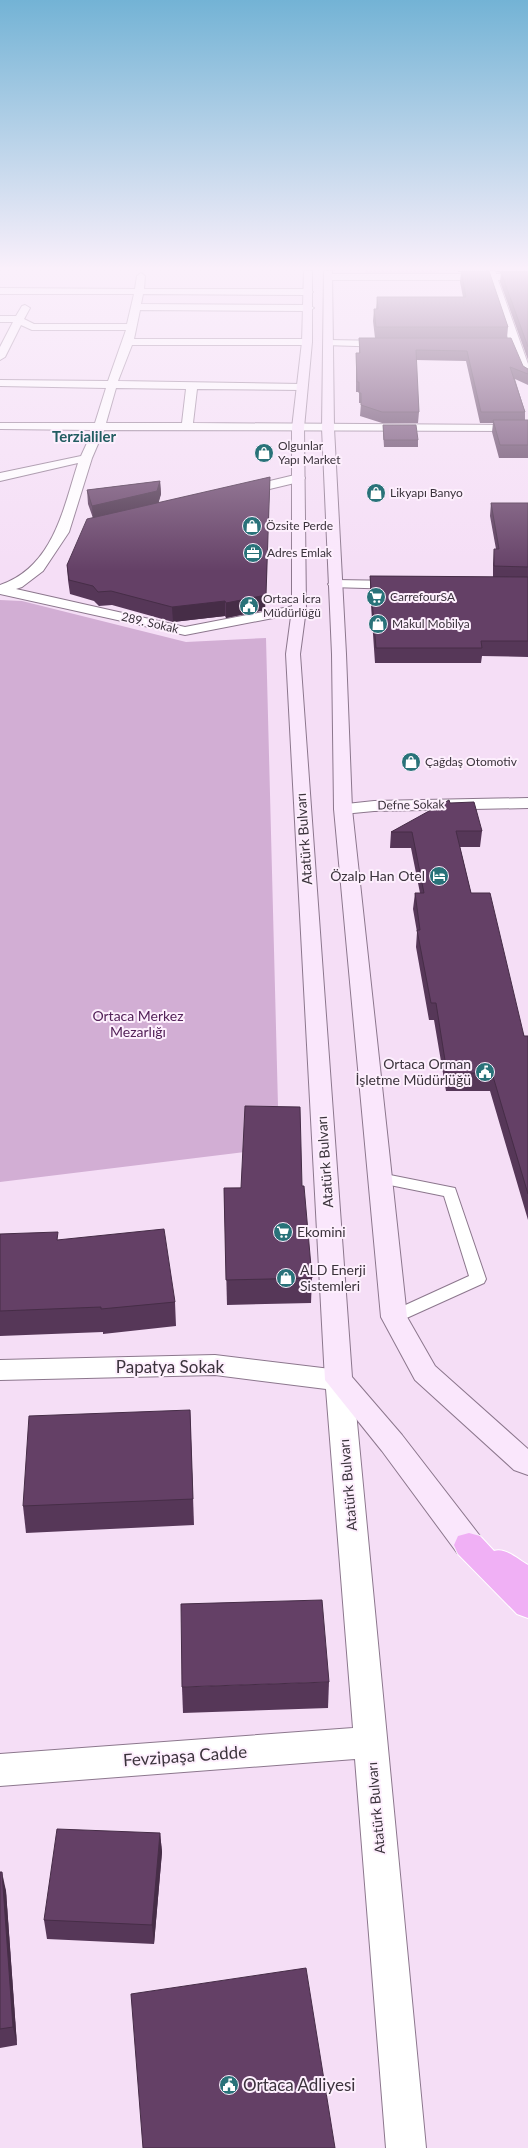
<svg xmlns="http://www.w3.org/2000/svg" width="528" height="2148" viewBox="0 0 528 2148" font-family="Lato,sans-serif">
	<rect width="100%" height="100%" fill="#f5def6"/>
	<g fill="#d2aed4">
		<polygon points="365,271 438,271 439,273 365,273"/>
		<polygon points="0,600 22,601 186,642 266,638 278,1106 253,1151 0,1182"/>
	</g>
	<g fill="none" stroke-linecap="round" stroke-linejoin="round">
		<defs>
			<polygon id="lane" points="380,1173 455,1188 486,1279 484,1283 400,1321 394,1323 388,1321 386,1317 388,1313 469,1276 444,1196 375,1182 372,1178 375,1174"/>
			<g id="street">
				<path d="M487,271H495L496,274H528V280H498L528,364V379C518,377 494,294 489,280H329L325,277L329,274H488Z"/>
				<path d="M141,273L145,276L144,289H309L313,292L309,295L143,294L141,304L309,305L314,308L309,311L140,310L134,339H307L312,342L307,345H132L118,381L302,384L307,387L302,390L197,389L193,423L528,425V431L104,430L92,458L69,532L43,571L22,587L16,589L185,627L299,605L304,606L306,609L304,612L299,613L185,635L0,594V585C53,567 63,510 78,463L0,481V473L81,456L93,430L0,429V423H95L106,388L0,386V380L108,381L126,330H32L21,325L5,357L0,360V347L13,322H0V316H16L22,306L25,305L30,308L24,319L34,324H127L134,294H0V288L135,289L137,276ZM116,388L186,389L182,423H106Z"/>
				<polygon points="327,340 388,341 393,344 388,347 324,345 324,341"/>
				<polygon points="299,474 303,475 305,478 303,481 240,496 234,492 236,489"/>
				<polygon points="335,580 399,581 406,585 399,589 330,587 328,584"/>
				<polygon points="528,798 528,808 374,811 343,814 337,813 334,809 337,805 374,801"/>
				<polygon points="215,1355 339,1370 349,1373 353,1380 426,2148 386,2148 355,1759 0,1786 0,1754 353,1728 326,1389 215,1375 0,1380 0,1360"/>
			</g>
			<g id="secondary">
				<polygon points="304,271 312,271 312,342 304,428 306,609 300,654 352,1377 402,1435 480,1536 484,1545 480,1554 469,1557 458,1554 382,1451 325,1380 286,654 292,609 292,428 302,342"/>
				<polygon points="324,271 332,271 334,428 346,654 352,809 407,1317 435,1366 528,1449 528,1475 514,1470 415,1380 381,1317 334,809 332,654 322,428"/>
			</g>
			<path id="highway" d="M469,1533L480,1536L494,1551C505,1547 519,1560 528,1565V1618L517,1614L458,1554L454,1545L458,1536Z"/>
		</defs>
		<use href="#lane" stroke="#8c778d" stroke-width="2"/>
		<use href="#street" stroke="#8c778d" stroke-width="2"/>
		<use href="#secondary" stroke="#8c778d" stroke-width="2"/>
		<use href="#highway" stroke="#fff" stroke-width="2"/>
		<use href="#lane" fill="#fff" fill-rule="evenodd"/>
		<use href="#street" fill="#fff" fill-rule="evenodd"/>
		<use href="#secondary" fill="#fae7fc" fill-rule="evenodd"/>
		<use href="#highway" fill="#f0b0f5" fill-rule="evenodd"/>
	</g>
	<g fill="#563758">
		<polygon points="458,271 489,271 508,327 507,338 523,366 528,369 528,385 515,379 525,412 525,420 528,420 528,458 499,458 492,432 493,423 480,423 466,361 416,360 419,412 418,423 382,423 360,416 361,403 359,403 359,392 356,392 356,353 359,353 359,338 375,338 373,321 374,309 376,309 377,297 463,297 460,282 461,272 458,272"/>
		<polygon points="496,271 528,271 528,360 500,282 501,273 497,272"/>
		<polygon points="383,425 418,440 418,447 384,447 383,432"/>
		<polygon points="270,477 265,610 226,618 225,616 173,622 112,605 99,606 94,601 70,594 68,580 67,565 93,518 88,504 87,490 160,481 161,494 158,503"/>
		<polygon points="491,503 528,503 528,657 482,656 481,663 375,663 370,591 370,576 493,577 493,564 494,549 496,549 490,516"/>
		<polygon points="450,803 482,831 480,847 460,847 471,893 524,1036 528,1036 528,1220 490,1091 446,1091 434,1020 429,1020 416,947 417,932 413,909 415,893 420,893 411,848 390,848 391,832"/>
		<polygon points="302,1186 312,1278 311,1303 227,1305 224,1188"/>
		<polygon points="0,1234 58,1240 175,1302 176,1326 103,1334 103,1332 0,1336"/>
		<polygon points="190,1410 194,1525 26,1533 23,1506"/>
		<polygon points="329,1682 328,1708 183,1713 182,1687"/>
		<polygon points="160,1833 162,1852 154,1944 47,1939 44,1920"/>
		<polygon points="0,1872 6,1891 17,2045 0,2048"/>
	</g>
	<g fill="#462d47">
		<polygon points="270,477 265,610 226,618 226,603"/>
		<polygon points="160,481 161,494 158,505 93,519 92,506"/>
		<polygon points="225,601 225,616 173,622 172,607"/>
		<polygon points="160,1833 162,1852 154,1944 152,1925"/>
		<polygon points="2,1872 6,1891 17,2045 13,2027"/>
	</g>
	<g fill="#644066" stroke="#462d47">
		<polygon points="461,271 489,271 508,327 376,327 374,309 378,309 377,297 466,297"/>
		<polygon points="501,272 528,272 528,347"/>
		<polygon points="359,338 511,338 523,366 528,369 528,374 510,367 525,412 481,412 467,351 416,350 419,412 382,412 361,405 361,393 359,393 359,382 357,382 356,353 360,353"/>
		<polygon points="493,420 528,420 528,445 500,445"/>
		<polygon points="383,425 416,425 418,440 384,440"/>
		<polygon points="270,477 266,595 226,603 225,601 172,607 111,591 98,592 93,586 69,580 67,565 87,519"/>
		<polygon points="160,481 157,491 92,506 87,490"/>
		<polygon points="491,503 528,503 528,567 494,566 494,549 499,549"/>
		<polygon points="370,576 528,577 528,641 481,641 482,648 376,648"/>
		<polygon points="449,800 450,803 474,802 482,831 456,831 471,893 490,893 524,1036 528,1036 528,1194 492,1073 447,1073 436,1003 431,1003 417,930 420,930 415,893 424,893 412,832 391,832"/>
		<polygon points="245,1106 300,1107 302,1186 304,1186 312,1278 226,1280 224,1188 241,1188"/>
		<polygon points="164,1229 175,1302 101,1309 101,1307 0,1311 0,1234 58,1232 57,1240"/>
		<polygon points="190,1410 193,1499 23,1506 29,1416"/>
		<polygon points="322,1600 329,1682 182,1687 181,1604"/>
		<polygon points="57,1829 160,1833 152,1925 44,1920"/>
		<polygon points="0,1872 2,1872 13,2027 0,2029"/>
		<polygon points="306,1968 335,2148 143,2148 131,1994"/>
	</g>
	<linearGradient id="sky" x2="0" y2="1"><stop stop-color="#73b3d5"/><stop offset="0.47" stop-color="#faf0fb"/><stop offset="1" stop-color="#faf0fb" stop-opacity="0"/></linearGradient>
	<rect width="528" height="571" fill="url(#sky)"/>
	<defs>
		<symbol id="shop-disc" viewBox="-11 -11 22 22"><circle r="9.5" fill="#297279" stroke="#fdeffd"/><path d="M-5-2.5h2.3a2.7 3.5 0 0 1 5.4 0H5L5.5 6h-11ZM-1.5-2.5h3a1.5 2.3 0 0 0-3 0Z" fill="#fff"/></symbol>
		<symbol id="office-disc" viewBox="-11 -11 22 22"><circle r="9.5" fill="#297279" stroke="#fdeffd"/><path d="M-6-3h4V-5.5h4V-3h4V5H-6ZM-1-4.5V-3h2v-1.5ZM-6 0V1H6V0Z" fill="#fff"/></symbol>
		<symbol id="supermarket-disc" viewBox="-11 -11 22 22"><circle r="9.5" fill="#297279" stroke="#fdeffd"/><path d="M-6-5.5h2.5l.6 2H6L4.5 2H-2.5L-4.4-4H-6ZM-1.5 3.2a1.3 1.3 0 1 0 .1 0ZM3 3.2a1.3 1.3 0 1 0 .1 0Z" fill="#fff"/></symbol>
		<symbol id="civic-disc" viewBox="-11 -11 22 22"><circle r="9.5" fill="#297279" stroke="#fdeffd"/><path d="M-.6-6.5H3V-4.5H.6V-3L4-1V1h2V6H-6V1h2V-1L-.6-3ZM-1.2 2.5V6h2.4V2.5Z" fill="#fff"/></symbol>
		<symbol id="hotel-disc" viewBox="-11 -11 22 22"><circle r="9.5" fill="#297279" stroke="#fdeffd"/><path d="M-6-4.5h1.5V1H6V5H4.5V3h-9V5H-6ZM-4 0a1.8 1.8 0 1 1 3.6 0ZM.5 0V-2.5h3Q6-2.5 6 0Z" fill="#fff"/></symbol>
	</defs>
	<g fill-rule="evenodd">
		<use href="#shop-disc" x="253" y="442" width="22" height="22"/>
		<use href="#shop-disc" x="365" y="482" width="22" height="22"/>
		<use href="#shop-disc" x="241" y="515" width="22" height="22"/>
		<use href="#office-disc" x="242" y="542" width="22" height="22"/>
		<use href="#supermarket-disc" x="365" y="586" width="22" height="22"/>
		<use href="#civic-disc" x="238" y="595" width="22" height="22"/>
		<use href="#shop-disc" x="367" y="613" width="22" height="22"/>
		<use href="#shop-disc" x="400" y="751" width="22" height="22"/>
		<use href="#hotel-disc" x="428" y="865" width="22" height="22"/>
		<use href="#civic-disc" x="474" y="1061" width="22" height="22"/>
		<use href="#supermarket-disc" x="272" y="1221" width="22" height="22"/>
		<use href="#shop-disc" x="275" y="1267" width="22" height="22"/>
		<use href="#civic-disc" x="218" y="2074" width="22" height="22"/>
	</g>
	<g text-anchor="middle" stroke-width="4" stroke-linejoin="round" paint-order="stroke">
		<g font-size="12" fill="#3b333c" stroke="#fdeffd" text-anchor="start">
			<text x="278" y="450">Olgunlar<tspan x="278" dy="14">Yapı Market</tspan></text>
			<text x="390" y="497">Likyapı Banyo</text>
			<text x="266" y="530">Özsite Perde</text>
			<text x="267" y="557">Adres Emlak</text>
			<text x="390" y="601">CarrefourSA</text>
			<text x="263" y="603">Ortaca İcra<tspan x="263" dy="14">Müdürlüğü</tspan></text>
			<text x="392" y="628">Makul Mobilya</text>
			<text x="425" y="766">Çağdaş Otomotiv</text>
		</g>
		<g font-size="12" fill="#3b333c" stroke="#fdeffd">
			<text transform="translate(150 623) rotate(13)" y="4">289. Sokak</text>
			<text transform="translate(411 805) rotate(-1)" y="4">Defne Sokak</text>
		</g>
		<g font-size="14" fill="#3b333c" stroke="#fdeffd">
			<text transform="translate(304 839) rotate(-94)" y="5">Atatürk Bulvarı</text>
			<text transform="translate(325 1162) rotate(-94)" y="5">Atatürk Bulvarı</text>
			<text transform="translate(348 1485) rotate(-95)" y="5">Atatürk Bulvarı</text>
			<text transform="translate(376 1808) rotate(-95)" y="5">Atatürk Bulvarı</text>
		</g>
		<g font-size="14" fill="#3b333c" stroke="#fdeffd" text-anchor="end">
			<text x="425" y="881">Özalp Han Otel</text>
			<text x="471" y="1069">Ortaca Orman<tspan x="471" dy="16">İşletme Müdürlüğü</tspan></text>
			<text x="297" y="1237" text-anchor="start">Ekomini</text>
			<text x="300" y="1275" text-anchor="start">ALD Enerji<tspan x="300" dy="16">Sistemleri</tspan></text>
		</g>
		<g font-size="14" fill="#532158" stroke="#fdeffd">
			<text x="138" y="1021">Ortaca Merkez<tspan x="138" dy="16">Mezarlığı</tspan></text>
		</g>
		<g font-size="15" font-weight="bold" fill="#235d62" stroke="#fdeffd">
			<text x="84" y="442">Terzialiler</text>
		</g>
		<g font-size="17" fill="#3b333c" stroke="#fdeffd">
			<text x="170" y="1373">Papatya Sokak</text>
			<text transform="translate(185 1756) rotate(-4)" y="6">Fevzipaşa Cadde</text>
		</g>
		<g font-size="17" fill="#3b333c" stroke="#fdeffd" text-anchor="start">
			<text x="243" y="2091">Ortaca Adliyesi</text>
		</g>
	</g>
</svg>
